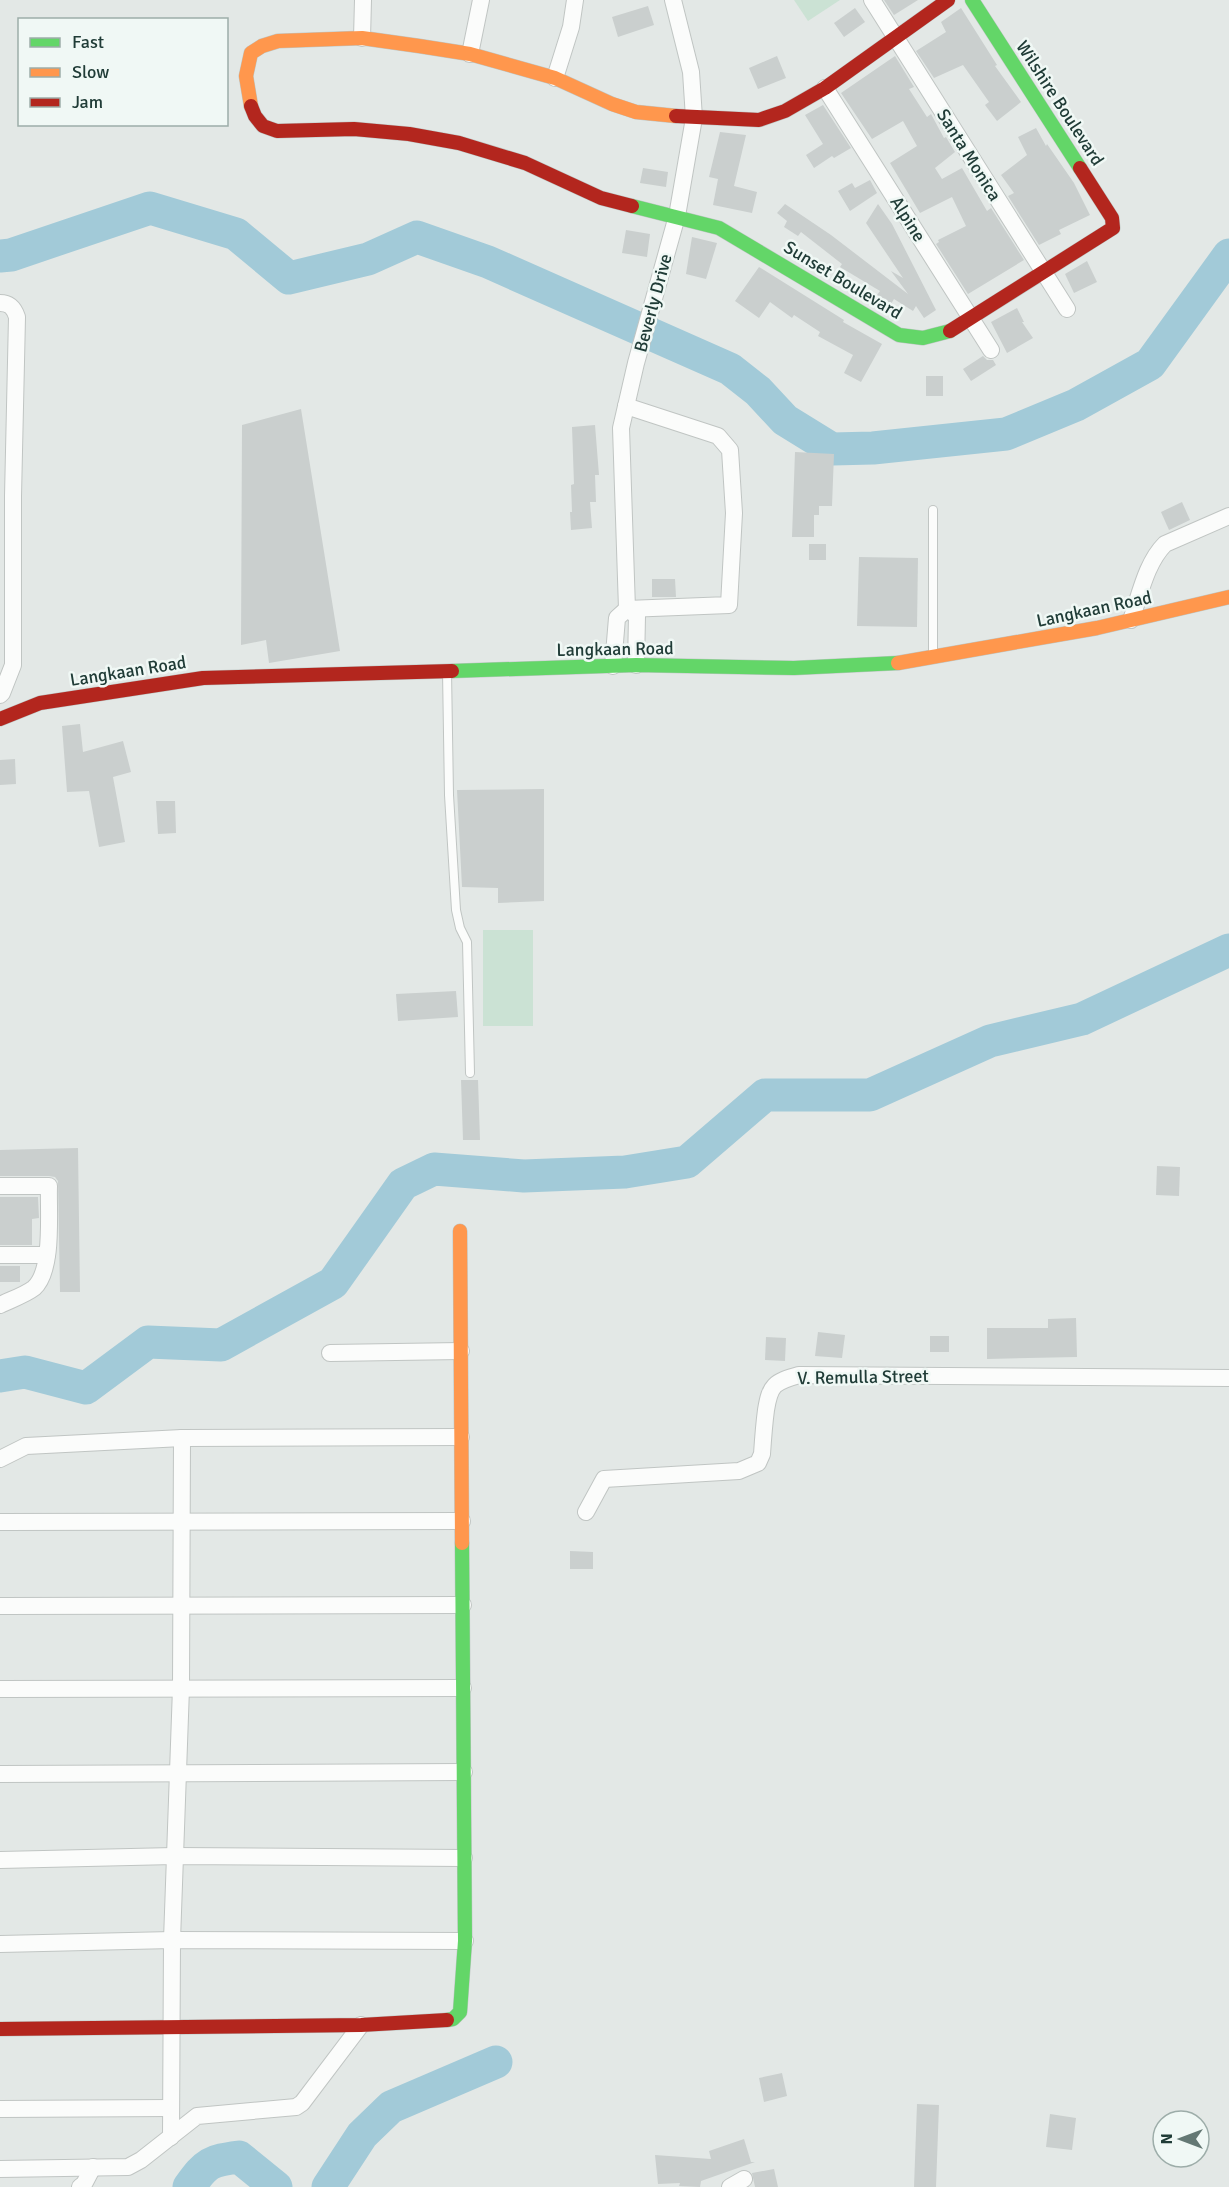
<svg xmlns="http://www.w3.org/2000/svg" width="1229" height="2187" viewBox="0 0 1229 2187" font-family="Signika,sans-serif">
	<rect width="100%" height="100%" fill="#e3e8e6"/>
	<g fill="#cbe2d4">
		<polygon points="794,0 840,0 808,21"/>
		<rect x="483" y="930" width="50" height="96"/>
	</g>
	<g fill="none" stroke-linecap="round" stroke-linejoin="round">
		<g stroke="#a2cad8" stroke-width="33">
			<polyline points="0,256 11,255 150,208 236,234 289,278 368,259 417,237 488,262 730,369 758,391 785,420 832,449 873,448 1006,434 1076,405 1150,364 1229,255"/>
			<polyline points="0,1376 25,1372 86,1388 148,1342 221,1345 333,1283 403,1184 434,1169 524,1176 625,1172 687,1162 765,1095 870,1095 990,1041 1082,1019 1229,950"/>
			<path d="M189,2187C207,2162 210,2161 239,2157L276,2187"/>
			<polyline points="328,2187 362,2135 391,2107 496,2062"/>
		</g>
	</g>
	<g fill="#cacfce">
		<polygon points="884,0 918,0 894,15"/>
		<polygon points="648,6 654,25 618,37 612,17"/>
		<polygon points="855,8 865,22 844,37 834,23"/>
		<polygon points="961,8 997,65 995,66 1021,102 997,121 985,105 989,102 963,65 934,78 916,51 946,32 941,22"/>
		<polygon points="777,56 786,78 758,89 749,68"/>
		<polygon points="895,56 914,87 909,89 927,117 931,114 944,138 946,137 955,152 935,168 942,179 962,168 987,211 991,208 1024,260 968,294 936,244 939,242 938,240 966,226 952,197 920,213 890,163 917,146 903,121 872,139 841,93"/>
		<polygon points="823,105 851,148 834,158 832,156 814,168 806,155 823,144 805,115"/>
		<polygon points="1036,128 1046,146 1047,144 1074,183 1090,215 1059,230 1061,234 1039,245 1008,196 1014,193 1001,175 1027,155 1018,137"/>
		<polygon points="720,132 746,135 734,186 757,192 752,213 713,205 718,179 709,177"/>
		<polygon points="643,168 668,172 666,187 640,183"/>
		<polygon points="870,180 877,193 850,211 838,191 852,183 855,188"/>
		<polygon points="785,204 831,235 908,294 891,271 903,278 866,223 878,204 892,224 936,310 924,318 916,306 913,311 894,299 891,304 877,295 880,291 840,267 842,264 801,232 798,236 784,227 787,221 777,213"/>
		<polygon points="626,230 650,234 647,257 622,253"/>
		<polygon points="692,237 717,243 706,279 686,274"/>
		<polygon points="1087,261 1097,282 1074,293 1065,274"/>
		<polygon points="759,267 844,320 843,322 882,344 861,382 844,373 853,355 818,336 820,332 794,315 792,318 770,302 759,318 735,301"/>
		<polygon points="1017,308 1024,322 1022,322 1033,338 1007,353 991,322"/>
		<polygon points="983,356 987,360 993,360 996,365 971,381 963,369"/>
		<rect x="926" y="376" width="17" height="20"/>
		<polygon points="301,409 340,651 269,663 266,640 241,645 242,425"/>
		<polygon points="595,425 599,475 595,475 596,502 590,502 592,528 571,530 570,512 572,512 571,485 574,484 572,427"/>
		<polygon points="795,452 834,454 832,506 819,506 819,515 814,515 814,537 792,537"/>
		<polygon points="1182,502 1190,520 1169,530 1161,512"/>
		<rect x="809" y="544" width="17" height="16"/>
		<polygon points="859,557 918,558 917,627 857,626"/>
		<polygon points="652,579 675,579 676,597 652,597"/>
		<polygon points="80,724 83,752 123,741 131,772 113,777 125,842 99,847 89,791 67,792 62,726"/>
		<polygon points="15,759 16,784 0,785 0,760"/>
		<polygon points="544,789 544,901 498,903 498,888 462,887 457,790"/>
		<polygon points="156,801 175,801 176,833 158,834"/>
		<polygon points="456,991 458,1017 398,1021 396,994"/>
		<polygon points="461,1080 478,1080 480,1140 463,1140"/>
		<polygon points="78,1148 80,1292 60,1292 58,1181 55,1177 49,1176 0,1176 0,1150"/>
		<polygon points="1157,1166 1180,1167 1179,1196 1156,1195"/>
		<polygon points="0,1197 38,1197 39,1218 32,1219 32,1245 0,1245"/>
		<rect x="0" y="1266" width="20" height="16"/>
		<polygon points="1076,1318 1077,1357 987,1359 987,1328 1048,1328 1048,1319"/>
		<polygon points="818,1332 845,1335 842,1358 815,1356"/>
		<rect x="930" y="1336" width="19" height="16"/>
		<polygon points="766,1337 786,1338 785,1361 765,1360"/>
		<polygon points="570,1551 593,1552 593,1569 570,1569"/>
		<polygon points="782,2073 787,2096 764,2102 759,2078"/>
		<polygon points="917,2104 939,2105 936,2187 914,2187"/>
		<polygon points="1050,2114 1076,2118 1072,2150 1046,2147"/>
		<polygon points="744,2139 751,2162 755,2162 701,2181 700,2187 679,2186 680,2183 658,2184 655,2155 711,2159 709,2151"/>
		<polygon points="774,2169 778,2187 755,2187 752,2173"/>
	</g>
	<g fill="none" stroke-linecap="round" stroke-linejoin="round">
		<defs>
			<g id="lane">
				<polyline points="933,658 933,510"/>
				<polyline points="447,671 449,795 456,910 460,928 467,942 470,1073"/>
			</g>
			<g id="street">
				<polyline points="872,0 1067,309"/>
				<polyline points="362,38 363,0"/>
				<polyline points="470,54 481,0"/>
				<polyline points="555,78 571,27 575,0"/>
				<polyline points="825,88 991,350"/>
				<path d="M0,303C10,303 14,308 17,317L13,496V665L2,693L0,695"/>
				<polyline points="626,406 718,436 730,450 734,513 729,605 627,609"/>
				<polyline points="627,609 621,428 636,363 677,216 694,118 691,72 673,0"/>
				<polyline points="627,609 637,616 636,665"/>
				<path d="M1131,620C1140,595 1146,563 1165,544L1229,516"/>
				<polyline points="613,666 617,618 627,609"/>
				<path d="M0,1186H49C48,1211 54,1270 34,1288C25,1295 10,1300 0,1305"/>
				<polyline points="0,1255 47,1255"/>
				<polyline points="330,1353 461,1351"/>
				<polyline points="0,1459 26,1446 182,1438 461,1437"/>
				<path d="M586,1512L604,1479L739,1471L758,1463L762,1454C763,1439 764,1425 766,1410C770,1385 774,1382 799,1375L1229,1378"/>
				<polyline points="0,1522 462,1521"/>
				<polyline points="0,1606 463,1605"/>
				<polyline points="0,1689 463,1688"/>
				<polyline points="0,1774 464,1772"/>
				<polyline points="0,1860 174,1856 464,1858"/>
				<polyline points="0,1944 172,1940 465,1941"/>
				<polyline points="0,2109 171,2108"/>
				<polyline points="171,2137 172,1940 181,1688 182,1438"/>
				<polyline points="0,2169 128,2167 141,2160 197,2116 296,2107 302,2103 361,2025"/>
				<polyline points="80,2187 84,2184 93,2167"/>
				<polyline points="730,2187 744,2179"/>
			</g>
			<g id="fast">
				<polyline points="972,0 1080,168"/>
				<polyline points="632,206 719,228 899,335 923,338 950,331"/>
				<polyline points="452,671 636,665 794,668 898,663"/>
				<polyline points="447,2020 453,2019 460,2012 465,1941 462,1543"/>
			</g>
			<g id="slow">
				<polyline points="251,106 246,76 251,53 262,46 278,41 362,38 419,46 470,54 555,78 612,104 636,112 676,116"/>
				<polyline points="898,663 1097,628 1229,597"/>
				<polyline points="460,1231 462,1543"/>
			</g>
			<g id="jam">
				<polyline points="251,106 255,116 263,126 277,131 354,129 409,134 459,143 525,163 601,198 632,206"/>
				<polyline points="676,116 759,120 785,111 825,88 948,0"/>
				<polyline points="950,331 1113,228 1112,218 1080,168"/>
				<polyline points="0,719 40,703 203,678 452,671"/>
				<polyline points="0,2029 361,2025 447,2020"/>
			</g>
		</defs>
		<use href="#lane" stroke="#c0c5c3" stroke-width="10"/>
		<use href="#street" stroke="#c0c5c3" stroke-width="18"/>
		<use href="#fast" stroke="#bec6c4" stroke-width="15"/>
		<use href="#slow" stroke="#bec6c4" stroke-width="15"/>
		<use href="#jam" stroke="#bec6c4" stroke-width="15"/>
		<use href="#lane" stroke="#fbfcfb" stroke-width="8"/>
		<use href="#street" stroke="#fbfcfb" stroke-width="16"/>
		<use href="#fast" stroke="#63d668" stroke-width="14"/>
		<use href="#slow" stroke="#ff974d" stroke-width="14"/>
		<use href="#jam" stroke="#b3261e" stroke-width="14"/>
	</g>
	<g text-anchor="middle" stroke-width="5" stroke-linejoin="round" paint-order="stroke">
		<g font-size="18" fill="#203c37" stroke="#f0f8f5">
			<text transform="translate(1060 103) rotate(57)" y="6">Wilshire Boulevard</text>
			<text transform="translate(969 155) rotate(58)" y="6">Santa Monica</text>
			<text transform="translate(908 219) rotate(58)" y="6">Alpine</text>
			<text transform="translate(843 280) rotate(31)" y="6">Sunset Boulevard</text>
			<text transform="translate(653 303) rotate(-75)" y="6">Beverly Drive</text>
			<text transform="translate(1094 609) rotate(-12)" y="6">Langkaan Road</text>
			<text transform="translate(615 649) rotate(-1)" y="6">Langkaan Road</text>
			<text transform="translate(128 671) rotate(-9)" y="6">Langkaan Road</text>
			<text transform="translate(863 1377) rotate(-1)" y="6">V. Remulla Street</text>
		</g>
	</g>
	<rect x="18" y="18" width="210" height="108" fill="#f0f8f5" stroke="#9dada9" stroke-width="1.5"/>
	<rect x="30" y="38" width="30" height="9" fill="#63d668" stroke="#9dada9" stroke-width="1.5"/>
	<text x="72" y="48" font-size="18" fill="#203c37">Fast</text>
	<rect x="30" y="68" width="30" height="9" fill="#ff974d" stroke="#9dada9" stroke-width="1.5"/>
	<text x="72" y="78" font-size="18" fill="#203c37">Slow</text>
	<rect x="30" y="98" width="30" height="9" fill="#b3261e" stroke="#9dada9" stroke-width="1.5"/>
	<text x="72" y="108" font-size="18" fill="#203c37">Jam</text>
	<g transform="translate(1181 2139) rotate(270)"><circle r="28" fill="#f0f8f5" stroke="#9dada9" stroke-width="1.5"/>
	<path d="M0-4.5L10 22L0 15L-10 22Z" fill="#647874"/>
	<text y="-9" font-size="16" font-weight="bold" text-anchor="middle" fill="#203c37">N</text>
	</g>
</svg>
